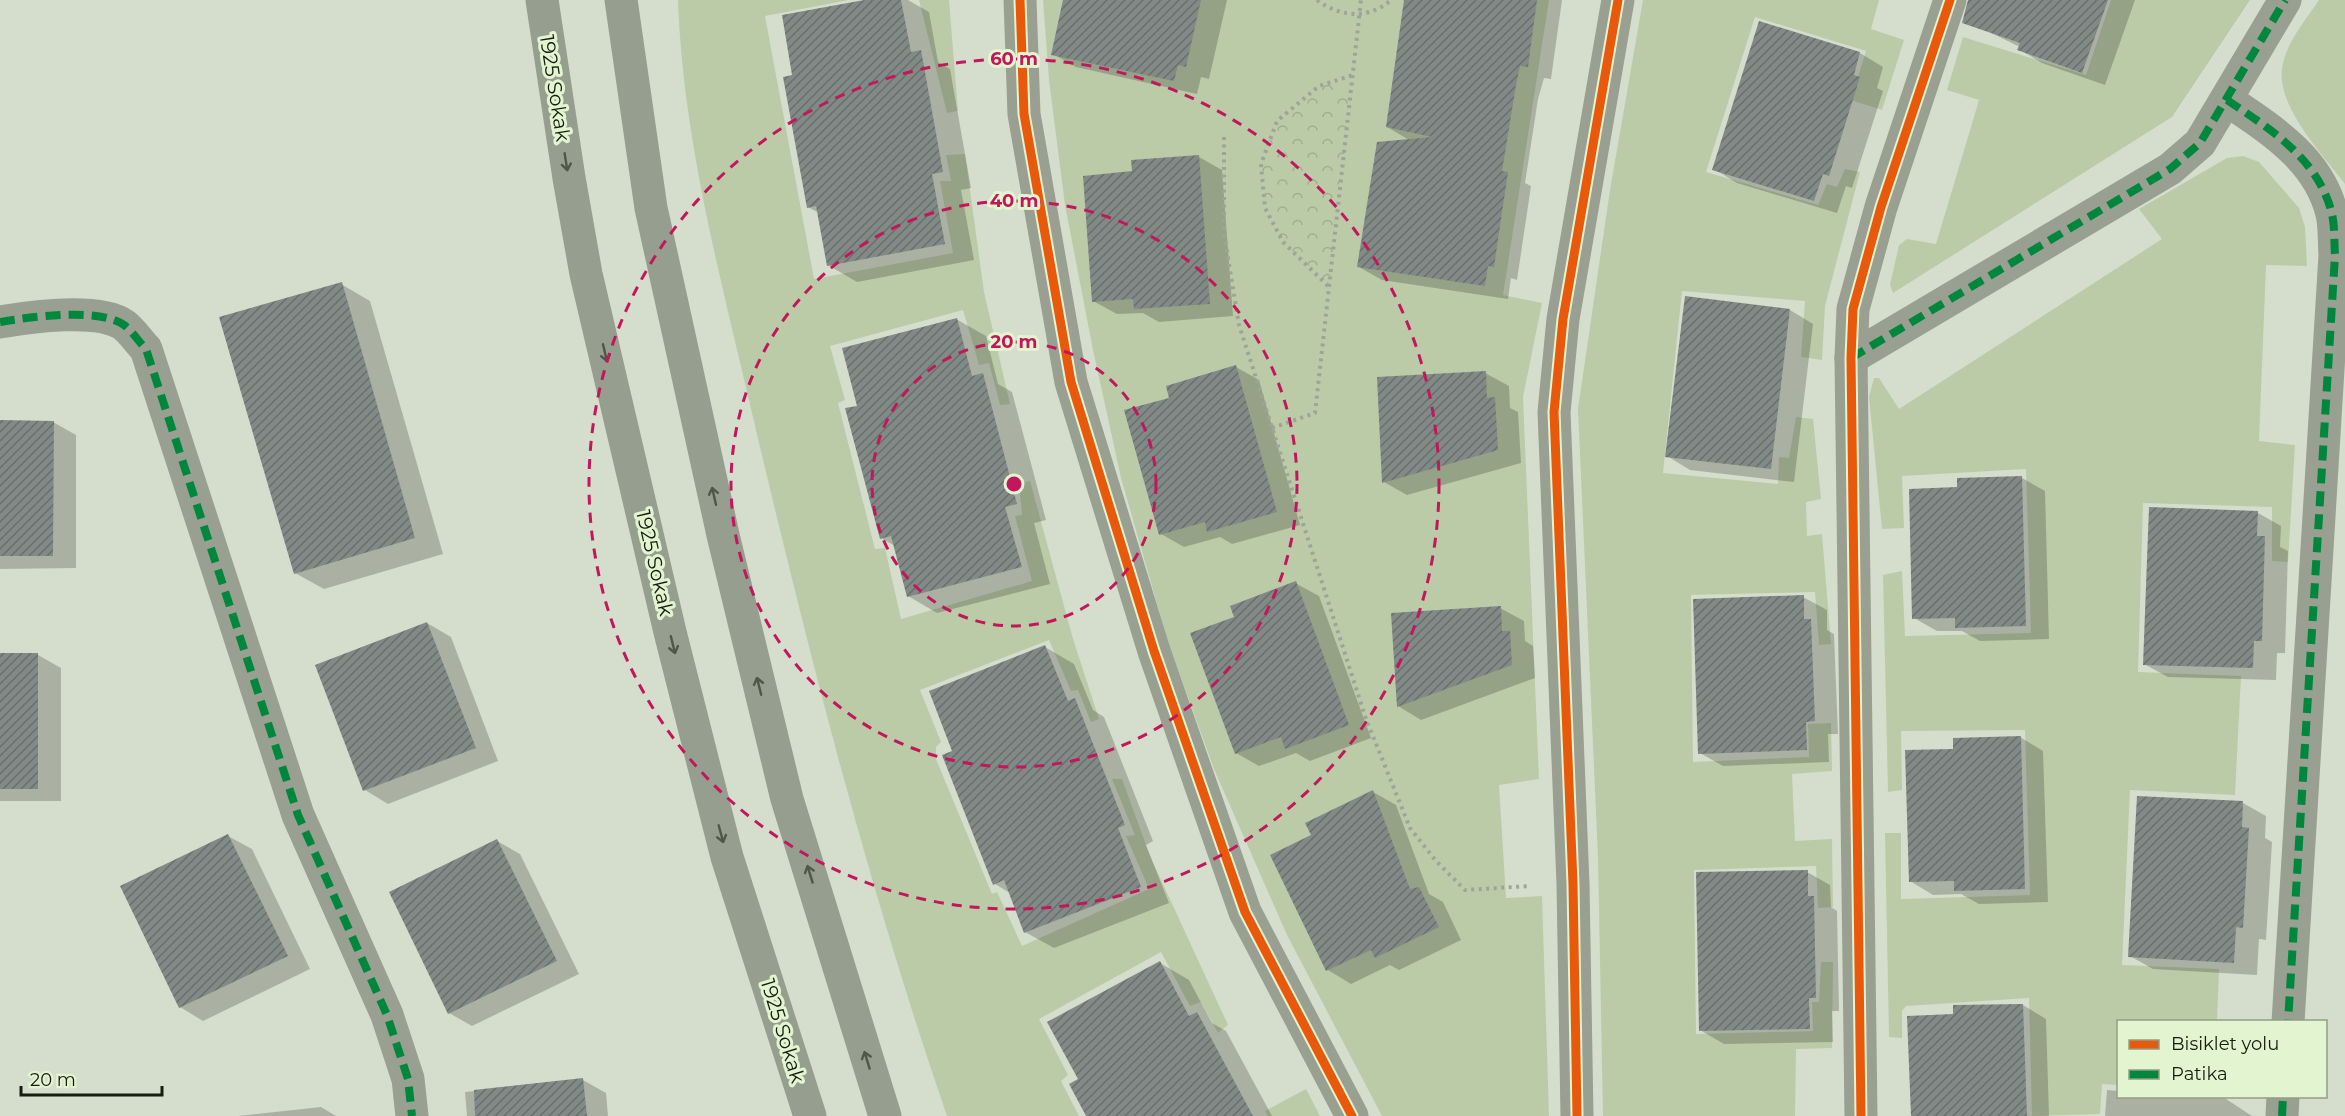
<svg xmlns="http://www.w3.org/2000/svg" width="2345" height="1116" viewBox="0 0 2345 1116" font-family="Montserrat,sans-serif">
	<defs>
		<pattern id="park-crowns" width="20" height="18" patternUnits="userSpaceOnUse" patternTransform="scale(1.5)"><rect width="20" height="18" fill="#bbcba8"/><path d="M2 6a3 3 0 1 1 6 0M12 15a3 3 0 1 1 6 0" fill="none" stroke="#a0ae8f"/></pattern>
		<pattern id="building-hatch" width="6" height="6" patternUnits="userSpaceOnUse" patternTransform="scale(1.5)"><rect width="6" height="6" fill="#818a86"/><path d="M-1 1l2-2M0 6l6-6M5 7l2-2" fill="none" stroke="#69706c"/></pattern>
	</defs>
	<rect width="100%" height="100%" fill="#d5decc"/>
	<g fill="#bbcba8">
		<path d="M678,0H849L765,16L814,279L953,253L940,181H951L946,155L965,154L984,292L1010,404L1000,405L989,363L979,365L963,310L830,346L845,400L838,403L875,549L885,548L901,619L1032,581L1015,516L1022,515L1019,484L1030,481L1073,639L1099,719L1091,722L1078,690L1071,691L1049,640L920,690L941,742L936,747V759L992,894L997,892L1022,946L1149,889L1126,836L1135,835L1112,779H1122L1150,856L1228,1025L1218,1033L1201,1002L1190,1006L1161,952L1039,1019L1068,1075L1061,1081L1079,1116H947C869,890 810,658 755,426C723,287 683,143 678,0Z"/>
		<polygon points="919,0 949,0 958,111 947,113"/>
		<polygon points="1043,0 1549,0 1503,295 1542,303 1523,397 1539,779 1499,785 1506,898 1542,896 1549,1116 1382,1116 1287,935 1214,769 1168,642 1121,478 1093,350 1065,205 1049,80"/>
		<polygon points="1643,0 1879,0 1871,29 1904,40 1882,110 1851,100 1866,51 1755,17 1706,172 1818,205 1827,184 1837,187 1845,169 1860,172 1825,306 1822,360 1801,357 1805,301 1682,291 1663,473 1778,484 1779,457 1789,458 1796,417 1813,419 1821,499 1806,502 1807,536 1822,534 1831,644 1819,645 1815,592 1691,595 1693,762 1809,757 1808,724 1831,723 1832,771 1792,774 1795,841 1832,839 1833,907 1818,908 1816,866 1694,870 1696,1034 1813,1031 1812,1002 1819,1002 1821,962 1833,962 1832,1048 1796,1049 1795,1116 1603,1116 1598,857 1578,409 1610,190"/>
		<polygon points="2111,0 2250,0 2172,117 1893,293 1890,285 1899,245 1907,239 1936,244 1979,100 1947,90 1963,37 2086,75"/>
		<path d="M2319,0H2345V184C2323,155 2277,107 2282,69C2285,44 2305,21 2319,0Z"/>
		<polygon points="2243,156 2259,162 2299,208 2305,227 2307,266 2266,265 2259,441 2295,445 2288,562 2272,561 2272,507 2143,503 2138,672 2241,676 2235,795 2130,790 2122,965 2219,969 2217,1021 2118,1022 2118,1085 2102,1084 2100,1114 2032,1116 2029,998 1906,1006 1902,1011 1902,1038 1889,1037 1885,833 1901,833 1901,899 2030,895 2025,730 1901,731 1902,790 1888,792 1883,575 1902,571 1905,636 2031,633 2026,469 1902,476 1904,528 1882,529 1869,397 1874,378 1879,378 1899,409 2162,239 2139,209 2227,158"/>
		<polygon points="1306,1089 1320,1116 1268,1116 1265,1111"/>
	</g>
	<polygon fill="url(#park-crowns)" points="1353,75 1329,287 1283,242 1265,208 1261,164 1277,121 1319,86"/>
	<g fill="#0003">
		<polygon points="872,0 908,0 929,12 938,62 950,69 971,188 961,190 974,260 857,282 828,265 819,213 808,207 794,76"/>
		<polygon points="1065,0 1227,0 1209,79 1201,77 1197,94 1076,67 1053,54"/>
		<polygon points="1405,0 1562,0 1551,79 1544,78 1538,99 1525,183 1531,186 1517,280 1511,278 1508,299 1382,280 1359,267 1411,141 1387,127"/>
		<polygon points="1989,0 2135,0 2105,85 2042,63 2019,49 2020,47 1979,27"/>
		<polygon points="1760,23 1860,53 1883,67 1877,88 1883,91 1852,188 1846,186 1837,213 1737,183 1714,169"/>
		<polygon points="1199,157 1222,170 1233,316 1159,322 1143,313 1117,314 1093,301 1134,173"/>
		<polygon points="341,284 370,301 443,554 324,589 295,573"/>
		<polygon points="1790,310 1813,324 1794,482 1690,470 1667,456"/>
		<polygon points="956,319 986,336 998,384 1012,392 1046,520 1034,523 1050,584 937,613 908,596 895,546 881,538 859,407"/>
		<polygon points="1236,367 1259,380 1300,525 1232,544 1220,537 1184,547 1161,534 1171,399"/>
		<polygon points="1485,373 1509,386 1510,408 1518,412 1521,463 1407,495 1384,482"/>
		<polygon points="0,422 53,422 76,435 76,568 0,569"/>
		<polygon points="2022,478 2045,491 2049,639 1980,641 1962,631 1937,631 1914,618"/>
		<polygon points="2258,513 2281,526 2280,547 2288,551 2285,653 2277,653 2276,680 2168,677 2144,664"/>
		<polygon points="1295,583 1319,596 1371,738 1310,761 1296,753 1259,766 1236,753 1235,618"/>
		<polygon points="1803,597 1827,610 1827,630 1834,634 1838,734 1828,734 1829,762 1723,766 1700,753"/>
		<polygon points="1500,608 1524,621 1525,641 1533,646 1535,678 1421,720 1398,706"/>
		<polygon points="427,623 451,637 498,761 388,804 365,790"/>
		<polygon points="1045,647 1074,664 1093,710 1104,717 1153,841 1146,845 1169,903 1054,948 1025,932 1010,893 995,884 954,751"/>
		<polygon points="0,655 38,655 61,668 61,801 0,801"/>
		<polygon points="2020,737 2043,751 2048,902 1979,904 1961,894 1933,895 1910,881 1955,750"/>
		<polygon points="1373,792 1396,805 1429,894 1443,902 1461,940 1399,970 1390,965 1351,984 1328,970 1313,835"/>
		<polygon points="2243,803 2266,816 2265,838 2272,842 2266,940 2259,939 2257,975 2153,969 2130,956"/>
		<polygon points="228,836 252,849 310,969 203,1021 180,1007"/>
		<polygon points="497,841 520,854 579,974 472,1026 449,1013"/>
		<polygon points="1807,872 1830,885 1831,907 1837,911 1839,1011 1832,1011 1833,1042 1724,1044 1700,1030"/>
		<polygon points="1160,963 1189,980 1212,1023 1226,1031 1272,1116 1087,1116 1080,1080"/>
		<polygon points="2023,1005 2046,1019 2049,1116 1912,1116 1955,1016"/>
		<polygon points="583,1080 606,1093 608,1116 467,1116 465,1092"/>
		<polygon points="2107,1090 2118,1091 2118,1096 2223,1097 2252,1116 2105,1116"/>
		<polygon points="321,1107 336,1116 238,1116"/>
	</g>
	<g fill="url(#building-hatch)">
		<polygon points="864,0 901,0 911,52 921,50 943,172 932,174 945,244 827,266 816,206 807,208 783,77 792,75 782,15"/>
		<polygon points="1063,0 1201,0 1186,67 1178,65 1174,81 1051,55"/>
		<polygon points="1404,0 1537,0 1528,67 1520,66 1516,85 1502,171 1508,172 1494,267 1488,266 1485,286 1357,267 1377,142 1432,137 1386,127"/>
		<polygon points="1968,0 2108,0 2082,73 2017,50 2020,43 1962,23"/>
		<polygon points="1759,21 1860,52 1854,75 1860,77 1829,176 1823,174 1814,201 1712,170"/>
		<polygon points="1199,155 1210,304 1134,309 1133,299 1092,302 1083,176 1132,171 1131,160"/>
		<polygon points="342,282 415,538 294,574 219,317"/>
		<polygon points="1685,296 1790,309 1771,469 1665,457"/>
		<polygon points="957,318 972,376 983,373 1017,504 1005,507 1022,567 907,597 891,536 880,539 845,408 857,406 842,348"/>
		<polygon points="1236,365 1277,512 1207,532 1205,522 1159,535 1124,410 1169,398 1166,386"/>
		<polygon points="1486,371 1487,398 1495,397 1498,450 1382,483 1377,377"/>
		<polygon points="0,420 54,421 53,556 0,556"/>
		<polygon points="2022,476 2026,626 1955,628 1955,618 1912,619 1909,489 1957,487 1957,478"/>
		<polygon points="2149,507 2258,511 2257,536 2265,536 2262,641 2254,641 2253,668 2143,665"/>
		<polygon points="1296,581 1349,725 1285,749 1281,737 1235,754 1190,633 1234,617 1230,606"/>
		<polygon points="1804,595 1804,619 1811,619 1815,721 1806,722 1807,750 1698,754 1693,599"/>
		<polygon points="1501,606 1502,631 1510,631 1512,665 1397,707 1391,613"/>
		<polygon points="427,622 476,748 363,791 315,665"/>
		<polygon points="1045,645 1068,701 1075,698 1125,825 1118,828 1141,887 1024,933 1004,880 993,885 942,755 952,751 929,691"/>
		<rect x="0" y="653" width="38" height="136"/>
		<polygon points="2021,736 2025,889 1954,891 1954,881 1909,882 1905,750 1953,749 1953,738"/>
		<polygon points="1373,790 1410,889 1419,887 1439,927 1375,958 1371,950 1326,971 1270,855 1311,835 1305,823"/>
		<polygon points="2137,796 2243,801 2242,827 2249,828 2243,928 2236,927 2234,963 2128,957"/>
		<polygon points="228,834 288,956 179,1008 120,886"/>
		<polygon points="497,839 557,961 448,1014 389,892"/>
		<polygon points="1808,870 1808,896 1814,896 1816,998 1809,998 1810,1029 1699,1031 1696,872"/>
		<polygon points="1160,961 1189,1016 1197,1012 1253,1116 1086,1116 1069,1084 1078,1079 1047,1022"/>
		<polygon points="2023,1004 2027,1116 1911,1116 1907,1016 1953,1014 1953,1005"/>
		<polygon points="583,1078 587,1116 475,1116 474,1090"/>
	</g>
	<g fill="none" stroke-linecap="round" stroke-linejoin="round">
		<g stroke="#9ea498" stroke-width="4" stroke-dasharray="3 4.5" stroke-linecap="butt">
			<path d="M1317,0C1340,17 1368,20 1391,0"/>
			<polyline points="1224,137 1224,233 1239,325 1366,719 1410,828 1436,861 1465,890 1530,886"/>
			<polyline points="1328,286 1283,242 1265,208 1261,164 1277,121 1319,86 1353,75"/>
			<polyline points="1272,428 1315,413 1361,0"/>
		</g>
		<g stroke="#999f91" stroke-width="33">
			<polyline points="1020,0 1024,114 1071,382 1154,651 1245,912 1352,1116"/>
			<path d="M2227,100C2270,129 2319,159 2332,214C2335,227 2334,242 2335,255L2288,1022"/>
			<path d="M0,322C30,317 98,307 124,325C132,331 139,342 146,349L298,815L387,1015L408,1079L412,1116"/>
			<polyline points="1851,358 2170,169 2200,143 2285,0"/>
			<polyline points="1577,1116 1573,884 1554,412 1563,319 1618,0"/>
			<polyline points="1861,1116 1851,358 1853,309 1881,207 1950,0"/>
			<polyline points="2282,1116 2283,1096"/>
		</g>
		<g stroke="#969e8f" stroke-width="33">
			<polyline points="542,0 569,178 586,274 670,632 727,857 810,1116"/>
			<polyline points="621,0 651,208 723,535 787,799 885,1116"/>
		</g>
		<g stroke="#00873e" stroke-width="8" stroke-dasharray="15 8" stroke-linecap="butt">
			<path d="M2227,100C2270,129 2319,159 2332,214C2335,227 2334,242 2335,255L2288,1022"/>
			<path d="M0,322C30,317 98,307 124,325C132,331 139,342 146,349L298,815L387,1015L408,1079L412,1116"/>
			<polyline points="1851,358 2170,169 2200,143 2285,0"/>
			<polyline points="2282,1116 2283,1096"/>
		</g>
		<defs>
			<g id="cycleway">
				<polyline points="1020,0 1024,114 1071,382 1154,651 1245,912 1352,1116"/>
				<polyline points="1577,1116 1573,884 1554,412 1563,319 1618,0"/>
				<polyline points="1861,1116 1851,358 1853,309 1881,207 1950,0"/>
			</g>
		</defs>
		<use href="#cycleway" stroke="#e3f4d0" stroke-width="13"/>
		<use href="#cycleway" stroke="#e8590c" stroke-width="9"/>
	</g>
	<defs><path id="oneway-shaft" d="M-6 0H5M1.5-3L5.5 0L1.5 3" fill="none" stroke-width="1.6" stroke-linecap="round" stroke-linejoin="round" transform="scale(1.5)"/></defs>
	<g stroke="#505649">
		<use href="#oneway-shaft" transform="translate(566 162) rotate(81)"/>
		<use href="#oneway-shaft" transform="translate(605 353) rotate(77)"/>
		<use href="#oneway-shaft" transform="translate(714 496) rotate(-103)"/>
		<use href="#oneway-shaft" transform="translate(673 645) rotate(76)"/>
		<use href="#oneway-shaft" transform="translate(759 686) rotate(-104)"/>
		<use href="#oneway-shaft" transform="translate(721 834) rotate(75)"/>
		<use href="#oneway-shaft" transform="translate(810 874) rotate(-107)"/>
		<use href="#oneway-shaft" transform="translate(867 1060) rotate(-107)"/>
	</g>
	<g fill="none" stroke="#c2185b" stroke-width="3" stroke-dasharray="10 8">
		<circle cx="1014" cy="484" r="142"/>
		<circle cx="1014" cy="484" r="283"/>
		<circle cx="1014" cy="484" r="425"/>
	</g>
	<g text-anchor="middle" stroke-width="6" stroke-linejoin="round" paint-order="stroke">
		<g font-size="20" fill="#161c0f" stroke="#e3f4d0">
			<text transform="translate(555 88) rotate(81)" y="7">1925 Sokak</text>
			<text transform="translate(655 563) rotate(77)" y="7">1925 Sokak</text>
			<text transform="translate(783 1031) rotate(73)" y="7">1925 Sokak</text>
		</g>
	</g>
	<circle cx="1014" cy="484" r="9" fill="#c2185b" stroke="#e3f4d0" stroke-width="3"/>
	<g font-size="18" text-anchor="middle" font-weight="bold" fill="#c2185b" stroke="#e3f4d0" stroke-width="6" stroke-linejoin="round" paint-order="stroke">
		<text x="1014" y="65">60 m</text>
		<text x="1014" y="207">40 m</text>
		<text x="1014" y="348">20 m</text>
	</g>
	<rect x="2117" y="1020" width="210" height="78" fill="#e3f4d0" stroke="#919e83" stroke-width="1.5"/>
	<rect x="2129" y="1040" width="30" height="9" fill="#e8590c" stroke="#919e83" stroke-width="1.5"/>
	<text x="2171" y="1050" font-size="18" fill="#161c0f">Bisiklet yolu</text>
	<rect x="2129" y="1070" width="30" height="9" fill="#00873e" stroke="#919e83" stroke-width="1.5"/>
	<text x="2171" y="1080" font-size="18" fill="#161c0f">Patika</text>
	<path d="M21 1086v9h141v-9" fill="none" stroke="#161c0f" stroke-width="3"/>
	<text x="30" y="1086" font-size="18" fill="#161c0f" stroke="#e3f4d0" stroke-width="4.5" paint-order="stroke">20 m</text>
</svg>
